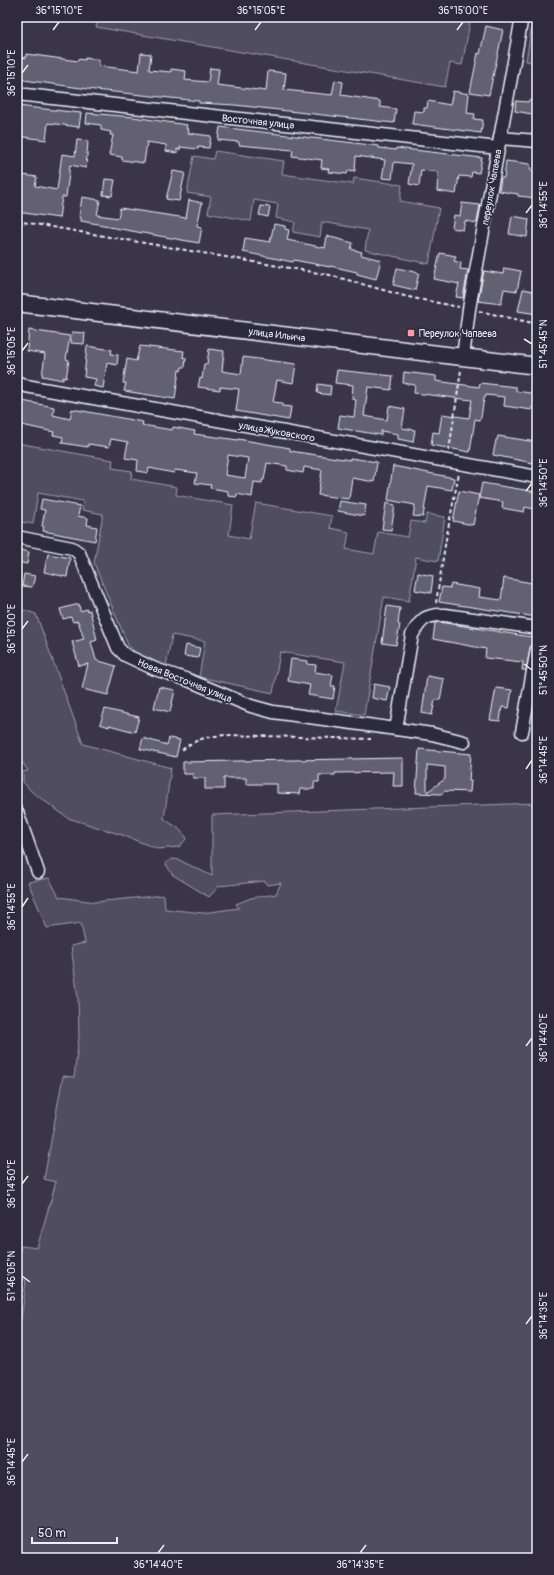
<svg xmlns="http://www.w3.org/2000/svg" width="554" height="1575" viewBox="0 0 554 1575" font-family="Pangolin,sans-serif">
	<rect width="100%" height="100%" fill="#3a3648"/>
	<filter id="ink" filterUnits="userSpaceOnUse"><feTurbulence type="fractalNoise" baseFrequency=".025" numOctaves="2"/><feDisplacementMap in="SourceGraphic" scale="8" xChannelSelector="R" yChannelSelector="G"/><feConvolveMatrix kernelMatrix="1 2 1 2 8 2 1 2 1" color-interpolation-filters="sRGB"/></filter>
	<g filter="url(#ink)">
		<g fill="#504e5f" stroke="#9ca0ac">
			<polygon points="98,17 471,17 462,65 450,63 445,87 96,27"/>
			<polygon points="532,24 537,25 537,63 526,61"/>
			<polygon points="215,151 284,161 282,174 353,184 354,178 402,185 400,201 439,208 429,264 365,250 368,230 322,222 320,237 293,232 295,222 276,218 278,204 254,200 251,221 208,213 211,197 187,193 194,156 213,159"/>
			<polygon points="17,443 113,460 112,468 132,471 131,479 177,487 176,495 233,505 229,535 249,539 256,503 332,516 330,528 349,532 346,549 374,554 378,532 408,537 411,521 425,523 427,514 445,517 438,561 416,557 409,601 384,597 364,715 336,711 345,662 280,652 273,693 199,677 205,641 172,635 166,666 137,654 128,645 94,563 103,514 82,510 83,501 38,493 33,524 17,521"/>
			<polygon points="17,608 36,614 83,744 171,768 164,819 178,828 187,838 179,847 158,849 122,835 68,818 32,792 23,782 23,772 28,771 17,754"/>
			<polygon points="537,803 537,1558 17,1558 17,1321 21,1321 26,1280 17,1279 17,1261 21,1246 37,1248 56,1182 44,1179 63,1076 74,1077 79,1037 78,998 71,946 85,943 81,923 47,928 28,882 49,878 59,897 95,902 164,895 165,909 203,913 239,908 236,904 251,898 276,894 281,883 267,885 265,881 219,886 209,897 173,875 165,863 173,859 179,860 212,876 212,815"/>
		</g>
		<g fill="#636171" stroke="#e8f1f8" fill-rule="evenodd">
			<polygon points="486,26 503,30 489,95 470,92 478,53 480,54"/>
			<polygon points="141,53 151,54 149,70 171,72 171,69 186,71 185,80 208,82 210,68 219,69 217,85 266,91 268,71 286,73 284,90 332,95 335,80 343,82 341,95 380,101 380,107 396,109 394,123 235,105 199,103 199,101 95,90 17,79 17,62 18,62 19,57 26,58 26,54 78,61 78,59 85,60 85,58 99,60 99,66 139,71"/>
			<polygon points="453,91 469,94 467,113 475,114 474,119 483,120 481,133 412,124 414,111 424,112 424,108 427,108 428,101 450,105"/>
			<polygon points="529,100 537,101 537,115 515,111 516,101 528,102"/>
			<polygon points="17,106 81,113 79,127 48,123 46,140 17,136"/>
			<polygon points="87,113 133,117 187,125 186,129 189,129 188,133 211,136 209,148 198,147 198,149 180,147 180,150 177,149 177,153 166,151 166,145 147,142 144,163 122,160 122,157 109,155 113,135 110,135 111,132 101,130 101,125 86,123"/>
			<polygon points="220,127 379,146 379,148 396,150 396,148 482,158 479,173 472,172 471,177 459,176 456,194 437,191 438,172 421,170 419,186 409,184 412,164 394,162 392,179 382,178 385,160 356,156 355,171 348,170 347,174 328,172 329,169 321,168 322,160 292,156 293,150 239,145 239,142 218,140"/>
			<polygon points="77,140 88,141 86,168 70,165 66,197 62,197 59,218 17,212 18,183 22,183 23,175 37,177 35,186 57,190 62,154 75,156"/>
			<polygon points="506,161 530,164 531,171 537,171 537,198 518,196 518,194 499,191 501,178 504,178"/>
			<polygon points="173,171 185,173 179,201 166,199"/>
			<polygon points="105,179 115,180 112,196 103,195"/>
			<polygon points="82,197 100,200 97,215 118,218 120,208 186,218 189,200 202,203 197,226 202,227 199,243 109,227 109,226 81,221 81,217 79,217"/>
			<polygon points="462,203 480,205 477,223 465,221 463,230 452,228 454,215 460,216"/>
			<polygon points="261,206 270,207 268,217 259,215"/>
			<polygon points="512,216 529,219 527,237 509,234"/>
			<polygon points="274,224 285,226 285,229 289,230 287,240 325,248 327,236 353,243 351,249 362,252 361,255 381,260 376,279 357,274 357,272 330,266 330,267 294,260 293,262 243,252 245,238 270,242"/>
			<polygon points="440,253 456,256 454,261 461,263 460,269 468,270 463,298 456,297 459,284 434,279"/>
			<polygon points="397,268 419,273 415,290 393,285"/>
			<polygon points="504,268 521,271 517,291 504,289 501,304 478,301 484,271 503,274"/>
			<polygon points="523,289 537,292 537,314 518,311"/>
			<polygon points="29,330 70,336 66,359 69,360 66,378 63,377 63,380 42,376 45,354 27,351"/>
			<polygon points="72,332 85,333 84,344 71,343"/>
			<polygon points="87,346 112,350 111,354 118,355 117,365 107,363 103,388 94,386 96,379 84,377"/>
			<polygon points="140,346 184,351 183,357 186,358 185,367 182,367 181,371 179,370 175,399 124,391 126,383 123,383 127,359 136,361"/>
			<polygon points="209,349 224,351 222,371 241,374 243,357 296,364 293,383 277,380 273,402 282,403 282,406 291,407 289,420 236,411 239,389 220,387 220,390 198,387 200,378 202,379 204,364 207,364"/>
			<polygon points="337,370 393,376 391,390 368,387 364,416 387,420 389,406 405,409 402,428 415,430 413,442 398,439 398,434 381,431 381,435 338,428 340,415 354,417 356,400 352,399 353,385 335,383"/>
			<polygon points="404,372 436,376 436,381 465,385 479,387 480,383 516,387 516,391 537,394 537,408 532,407 532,410 504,406 505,397 486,395 485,398 484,398 481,417 479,420 475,419 470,452 431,445 433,432 439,433 442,414 469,418 472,400 414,393 415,385 403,383"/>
			<polygon points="318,384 331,386 330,395 317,393"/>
			<path d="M17,400L54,407L53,415L70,419L72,409L143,422L142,425L172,430L173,427L195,431L194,434L238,440V439L290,448V451L350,460V458L377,462L374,482L352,478L349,499L318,495L322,470L304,467L303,473L287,470V466L267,463L264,480H262V483L254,482L252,497L237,494V497L228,496V491L210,488L211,485L195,483L197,473L175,470L174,473L149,468L148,473L137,471L138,460L125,458L128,442L111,439L109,447L88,444V447L62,443L63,437L53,435L54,432L17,424ZM228,455L248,458L245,478L225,475Z"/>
			<polygon points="498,436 536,442 533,463 493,455 496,440 497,440"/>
			<polygon points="393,466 454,478 452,490 428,486 423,517 413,516 415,505 388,500"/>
			<polygon points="482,483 537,492 534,509 525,507 524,512 502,508 503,502 479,498"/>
			<polygon points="459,491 479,495 473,525 453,521"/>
			<polygon points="42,499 80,506 78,516 88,518 87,525 97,527 95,541 43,531 44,527 42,526 45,510 40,509"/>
			<polygon points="340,501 366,505 364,516 338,511"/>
			<polygon points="386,503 395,505 391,530 382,529"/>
			<polygon points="17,549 29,552 27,564 17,562"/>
			<polygon points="48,554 70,558 67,577 44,572"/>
			<polygon points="418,573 433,576 431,593 415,590"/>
			<polygon points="24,574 35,576 32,587 22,586"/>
			<polygon points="504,578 532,583 531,590 537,591 537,617 439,602 442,587 450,588 451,584 480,589 479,597 501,600"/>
			<polygon points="79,604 80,611 87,609 87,611 90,610 97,640 91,642 96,660 116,666 108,695 82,689 88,664 79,666 72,642 84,639 78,621 73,622 71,617 63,619 60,609"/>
			<polygon points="387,606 400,608 398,624 400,625 396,645 382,643"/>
			<polygon points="439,622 537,638 537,642 531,644 526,670 522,670 523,662 485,658 486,649 433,639 435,623"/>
			<polygon points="186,645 200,648 198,658 184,656"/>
			<polygon points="291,659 308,661 307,664 316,665 315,672 333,675 331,686 335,686 333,699 308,695 310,685 288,681"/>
			<polygon points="427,676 444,679 440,700 435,700 432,715 422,713"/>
			<polygon points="374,684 390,687 387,701 372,698"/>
			<polygon points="159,687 175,690 170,712 154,708"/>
			<polygon points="496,688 512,690 509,708 502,707 500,721 490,720"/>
			<polygon points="105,709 139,717 135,732 109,725 109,727 100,724"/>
			<polygon points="143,738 167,745 169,738 180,740 176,757 140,749"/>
			<path d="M419,749L471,754L469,781H471L470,792L445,791L441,794L416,793ZM427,765L445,767V779L427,792Z"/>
			<polygon points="403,758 403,786 393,786 394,772 335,773 335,775 319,775 319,782 314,782 314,789 300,789 299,794 277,793 277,784 246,784 246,778 224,778 224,789 205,789 205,778 193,778 193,774 183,774 183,762"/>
		</g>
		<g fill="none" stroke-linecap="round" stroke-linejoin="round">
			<defs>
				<g id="minor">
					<polyline points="17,94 498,148"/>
					<polyline points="500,138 537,141"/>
					<polyline points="463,357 469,309 522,17"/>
					<polyline points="17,382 26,386 537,477"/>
					<path d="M17,537L72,548L79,553L118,648L125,655L155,669L188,680L251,706L273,712L396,729L412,635C421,619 426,614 445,615L537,628"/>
					<polyline points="396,729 432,734 464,742"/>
					<polyline points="522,732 537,649"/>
					<polyline points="17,812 38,872"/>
				</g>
				<polyline id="major" points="17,303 537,366"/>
			</defs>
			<use href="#minor" stroke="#e8f1f8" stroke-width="15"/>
			<use href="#major" stroke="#e8f1f8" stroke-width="19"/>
			<g stroke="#e8f1f8" stroke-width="2" stroke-dasharray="4 3" stroke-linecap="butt">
				<polyline points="17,221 330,275 408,297 459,307"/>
				<polyline points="479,311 537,324"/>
				<polyline points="449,451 461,370"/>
				<polyline points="436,603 446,539 459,473"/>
				<path d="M182,750C195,739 209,736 226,735L371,739"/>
			</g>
			<use href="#minor" stroke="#2f2a3d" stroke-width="12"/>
			<use href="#major" stroke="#2f2a3d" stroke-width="16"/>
		</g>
	</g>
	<path fill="none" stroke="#e8f1f8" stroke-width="1.5" d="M53,30L59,22M255,30L261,22M457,30L463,22M22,73L28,65M526,213L532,205M524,339L532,344M22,351L28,343M526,491L532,483M22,629L28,621M524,664L532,670M526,769L532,760M22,907L28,898M526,1046L532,1038M22,1184L28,1176M22,1276L30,1282M526,1324L532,1316M22,1462L28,1454M158,1553L164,1545M360,1553L366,1545"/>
	<rect fill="#ff9aa2" stroke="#2f2a3d" stroke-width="1.5" x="407" y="329" width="8" height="8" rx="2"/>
	<g text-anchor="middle" stroke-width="3.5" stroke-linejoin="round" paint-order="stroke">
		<g font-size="10" fill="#e8f1f8" stroke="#2f2a3d">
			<text transform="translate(258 121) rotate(6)" y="4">Восточная улица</text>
			<text transform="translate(491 187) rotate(-80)" y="4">переулок Чапаева</text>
			<text transform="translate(277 334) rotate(7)" y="4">улица Ильича</text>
			<text transform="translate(277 431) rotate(10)" y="4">улица Жуковского</text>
			<text transform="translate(185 680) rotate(22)" y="4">Новая Восточная улица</text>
		</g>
		<g font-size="10" fill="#e8f1f8" stroke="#2f2a3d" text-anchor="start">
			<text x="419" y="337">Переулок Чапаева</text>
		</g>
	</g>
	<rect width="554" height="1575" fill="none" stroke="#2f2a3d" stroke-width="44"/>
	<path d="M32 1537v6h85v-6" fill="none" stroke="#e8f1f8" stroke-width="2"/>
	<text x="38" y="1537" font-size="12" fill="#e8f1f8" stroke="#2f2a3d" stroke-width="3" paint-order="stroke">50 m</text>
	<rect x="22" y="22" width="510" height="1531" fill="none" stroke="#e8f1f8" stroke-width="1.5"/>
	<g font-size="10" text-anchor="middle" fill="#e8f1f8">
		<text x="59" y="14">36°15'10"E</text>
		<text x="261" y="14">36°15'05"E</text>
		<text x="463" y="14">36°15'00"E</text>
		<text transform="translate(11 73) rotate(-90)" y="4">36°15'10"E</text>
		<text transform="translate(543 205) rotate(-90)" y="4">36°14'55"E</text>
		<text transform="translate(543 344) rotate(-90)" y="4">51°45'45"N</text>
		<text transform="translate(11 351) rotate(-90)" y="4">36°15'05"E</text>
		<text transform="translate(543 483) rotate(-90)" y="4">36°14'50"E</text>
		<text transform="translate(11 629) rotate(-90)" y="4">36°15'00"E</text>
		<text transform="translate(543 670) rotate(-90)" y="4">51°45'50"N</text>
		<text transform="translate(543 760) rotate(-90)" y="4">36°14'45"E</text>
		<text transform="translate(11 907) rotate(-90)" y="4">36°14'55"E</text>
		<text transform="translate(543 1038) rotate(-90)" y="4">36°14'40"E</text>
		<text transform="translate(11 1184) rotate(-90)" y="4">36°14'50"E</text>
		<text transform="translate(11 1276) rotate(-90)" y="4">51°46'05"N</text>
		<text transform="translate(543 1316) rotate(-90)" y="4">36°14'35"E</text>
		<text transform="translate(11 1462) rotate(-90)" y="4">36°14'45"E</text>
		<text x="158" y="1568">36°14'40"E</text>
		<text x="360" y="1568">36°14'35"E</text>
	</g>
</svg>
